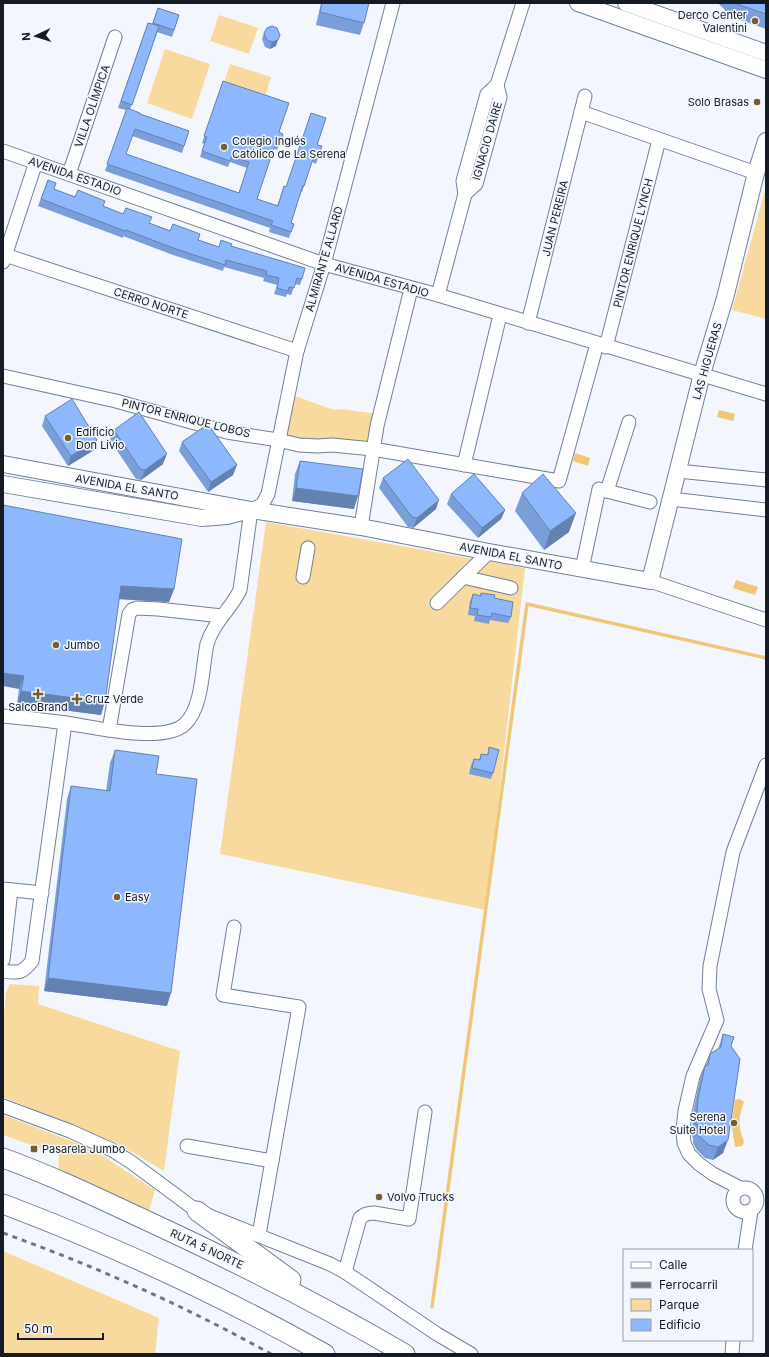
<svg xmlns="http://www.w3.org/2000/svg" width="769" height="1357" font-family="Inter,sans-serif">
  <rect width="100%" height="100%" fill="#f3f7fd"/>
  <!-- green -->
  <g fill="#f9da9e">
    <path d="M219 15 258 28 249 54 210 41Z"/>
    <path d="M165 49 210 64 192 119 147 103Z"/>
    <path d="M230 64 271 77 264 100 223 86Z"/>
    <path d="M766 187V319L732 310Z"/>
    <path d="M292 395 334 410 342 409 377 414 373 443 324 442 287 436Z"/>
    <path d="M266 522 525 568 486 910 220 854Z"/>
    <path d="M10 984 39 986 38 1004 180 1051 164 1171 118 1144 3 1097V1025L6 992Z"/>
    <path d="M3 1115 92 1149 155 1190 148 1214 58 1173 59 1155 3 1135Z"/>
    <path d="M3 1251 159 1318 155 1354H3Z"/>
  </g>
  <!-- water -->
  <g fill="#efc776">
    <path d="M719 410 735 414 733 421 717 417Z"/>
    <path d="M575 453 590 458 588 466 573 461Z"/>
    <path d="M736 580 758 587 755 595 733 588Z"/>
    <path d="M740 1099 744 1102C738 1118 738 1126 744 1142L742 1146 735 1147 732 1128 730 1124 732 1119 735 1100Z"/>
  </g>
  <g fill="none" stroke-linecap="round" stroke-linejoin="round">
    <!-- stream -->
    <path stroke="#efc776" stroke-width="3.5" d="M432 1307 527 604 766 658"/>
    <!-- minor casing -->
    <g stroke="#708099" stroke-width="15">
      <g id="minor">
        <path d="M585 96 581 112 756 173"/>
        <path d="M3 151 324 264 438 295 766 394"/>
        <path d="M69 174 115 37"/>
        <path d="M465 194 463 181 487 94 497 85"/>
        <path d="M5 255 297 351"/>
        <path d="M3 262 36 162"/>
        <path d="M438 295 465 194 476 184 500 97 497 85 523 3"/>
        <path d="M528 323 581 112"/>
        <path d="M606 347 659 140"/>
        <path d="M3 376 116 401 227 432 278 440 299 445 318 446 332 445 373 449 559 481 597 344"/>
        <path d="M464 465 500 315"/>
        <path d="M678 471 766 480"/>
        <path d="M607 491 629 422"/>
        <path d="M671 499 766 510"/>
        <path d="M361 527 377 426 411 289"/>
        <path d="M582 569 599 489 650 502"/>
        <path d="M303 577 308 548"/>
        <path d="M463 577 511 588"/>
        <path d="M650 581 766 620"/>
        <path d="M437 603 489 552"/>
        <path d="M3 716C24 718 45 720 66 723 93 727 164 744 185 724 203 707 202 667 207 644 213 623 231 609 240 590L251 510 262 505 268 494 297 351 324 264 393 3"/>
        <path d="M109 730 129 614 132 610 137 608 158 609 222 616"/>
        <path d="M3 889 42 893"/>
        <path d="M234 927 223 995 299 1007 259 1235"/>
        <path d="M3 960 11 890"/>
        <path d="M3 971C18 973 22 974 32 961L65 723"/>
        <path d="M3 1106 70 1131 112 1150 131 1162 197 1211 330 1264 345 1272 437 1334 471 1354"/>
        <path d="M187 1146 272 1161"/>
        <circle cx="745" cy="1200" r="12"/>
        <path d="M740 1188 713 1174 699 1164 689 1154 684 1143 683 1130 685 1111 693 1076 717 1020 709 989 710 966 733 852 766 765"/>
        <path d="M745 1250 751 1211"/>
        <path d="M345 1272 360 1218C364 1214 368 1213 374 1213L409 1219 425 1112"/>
        <path d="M732 1354 733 1340"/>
      </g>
    </g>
    <!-- major casing -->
    <g stroke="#708099" stroke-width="18">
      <g id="major">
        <path d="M578 3 766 70"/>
        <path d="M626 3 766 53"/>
        <path d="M3 464 251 510 361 527 489 552 650 581 702 374 725 298 756 173 766 141"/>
        <path d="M3 484 202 518 227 516 246 511"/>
      </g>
    </g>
    <!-- highway casing -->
    <g stroke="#708099" stroke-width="21">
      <g id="highway">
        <path d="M3 1158C50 1175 94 1196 139 1217 230 1259 318 1303 405 1354"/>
        <path d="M3 1204C114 1246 222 1296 325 1354"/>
        <path d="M197 1211 291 1280"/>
      </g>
    </g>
    <!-- minor -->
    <use href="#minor" stroke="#fff" stroke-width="13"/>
    <!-- major -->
    <use href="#major" stroke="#fff" stroke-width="16"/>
    <!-- highway -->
    <use href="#highway" stroke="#fff" stroke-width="19"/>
    <!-- rail -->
    <path stroke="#71767e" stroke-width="3" stroke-dasharray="5 5" stroke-linecap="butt" d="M3 1233C95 1266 185 1306 271 1354"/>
  </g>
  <!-- wall -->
  <g fill="#7a9eda">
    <path d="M321 3H369L364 23 360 35 316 25Z"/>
    <path d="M718 3H766V29L723 14 725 10Z"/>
    <path d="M158 8 179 15 172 37 157 32 130 109 140 114 189 131 182 153 132 136 126 154 239 193 247 168 230 162 228 167 200 157 204 144 202 143 223 81 279 132 283 134 277 150 273 148 257 199 277 206 284 186 286 187 317 145 322 146 316 164 312 162 302 192H301L291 223 294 224 289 238 269 232 270 228 105 171 126 110 118 108 148 23 152 24Z"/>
    <path d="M264 33 276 46 270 49 265 47 262 39Z"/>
    <path d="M48 180 54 189 123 214 219 247 231 246 302 279 300 285 295 284 291 295 287 294 286 297 274 294 277 285 263 281 264 278 224 267 223 271 173 255 123 236V238L38 206Z"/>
    <path d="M45 416 97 440 94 450 68 466 42 426Z"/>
    <path d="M114 430 163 464 141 480 136 479 110 440Z"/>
    <path d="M182 442 233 475 208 492 179 451Z"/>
    <path d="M300 461 354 509 292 501 295 474Z"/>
    <path d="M383 478 436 509 413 528 408 527 379 488Z"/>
    <path d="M522 493 569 532 544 550 515 511Z"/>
    <path d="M451 494 505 510 501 519 478 538 447 504Z"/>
    <path d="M3 505 174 589 169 602 119 599 101 715 17 704 19 689Z"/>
    <path d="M481 593 494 598 511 617 508 623 490 620 489 624 474 621 475 616 468 615 470 601 473 594 480 596Z"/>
    <path d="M489 747 493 773 491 779 469 774 471 765 474 759 479 760 481 754 487 755Z"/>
    <path d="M115 750 156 774 167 1006 44 991 67 799 71 786 106 791 110 763Z"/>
    <path d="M723 1034 731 1046 723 1153 713 1160 705 1158 696 1149 693 1143V1138L692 1136 693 1112 700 1079 705 1066H706L710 1054 718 1049Z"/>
  </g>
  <!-- shaded-wall -->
  <g fill="#6381b1">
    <path d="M278 40 276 46 270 49 272 42Z"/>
    <path d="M97 440 94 450 68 466 71 456Z"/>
    <path d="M167 454 163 464 141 480 145 470Z"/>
    <path d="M237 465 233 475 208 492 211 482Z"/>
    <path d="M296 488 358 496 354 509 292 501Z"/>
    <path d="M439 500 436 509 413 528 417 518Z"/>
    <path d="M505 510 501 519 478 538 482 528Z"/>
    <path d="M576 513 569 532 544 550 550 531Z"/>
    <path d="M121 586 174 589 169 602 116 599Z"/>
    <path d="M3 673 24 676 19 689 3 686Z"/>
    <path d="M21 691 105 702 101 715 17 704Z"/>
    <path d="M48 978 171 993 167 1006 44 991Z"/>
    <path d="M728 1140 723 1153 713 1160 718 1147Z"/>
  </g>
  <!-- building -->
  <g fill="#8eb8fd" stroke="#6381b1">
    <path d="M322 3H369L364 23 320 12Z"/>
    <path d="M734 3H766V14Z"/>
    <path d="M158 8 179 15 174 30 153 23Z"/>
    <path d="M148 23 159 26 132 105 121 101Z"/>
    <path d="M272 26 277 28 280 35 278 40 272 42 267 40 264 33 267 28Z"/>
    <path d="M223 81 289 103 279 132 283 134 280 143 276 142 257 199 278 206 284 186 286 187 311 113 326 118 317 145 322 146 318 157 314 156 304 186 303 185 291 223 294 224 291 232 271 225 273 221 107 164 127 108 140 113V114L189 131 184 146 135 129 126 154 239 193 249 162 232 156 230 161 202 151 207 137 204 136Z"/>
    <path d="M48 180 56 183 54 189 75 197 78 190 105 201 103 206 123 214 126 208 152 217 149 223 170 231 173 224 200 234 198 240 219 247 221 240 232 244 231 246 305 268 302 279 297 278 294 288 289 287 288 291 277 288 279 278 266 275 267 271 226 260 225 265 176 249 126 230 125 231 41 199Z"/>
    <path d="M72 399 97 440 71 456 45 416Z"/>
    <path d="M139 412 167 454 145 470 140 469 114 430Z"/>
    <path d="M208 424 237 465 211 482 182 442Z"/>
    <path d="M408 459 439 500 417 518 412 517 383 478Z"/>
    <path d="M300 461 363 469 358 496 296 488Z"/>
    <path d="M474 474 505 510 482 528 451 494Z"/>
    <path d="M543 474 576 513 550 531 522 493Z"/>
    <path d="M3 505 182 539 174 589 121 586 105 702 21 691 24 676 3 673Z"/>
    <path d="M481 593 495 595 494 598 513 602 511 617 492 613 491 617 477 615 478 609 470 608 473 594 481 596Z"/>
    <path d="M489 747 499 750 493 773 472 768 474 759 480 760 481 754 488 755Z"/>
    <path d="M115 750 159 756 156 774 197 779 171 993 48 978 71 786 110 791Z"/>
    <path d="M723 1034 734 1037 731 1046 740 1059 728 1140 718 1147 709 1145 700 1137 698 1130V1125L696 1124 698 1099 705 1066 708 1065 710 1054 721 1047Z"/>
  </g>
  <!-- markers -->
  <g fill="#755d2e" stroke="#f3f7fd" stroke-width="1.5">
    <circle cx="755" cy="21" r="4"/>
    <circle cx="757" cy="102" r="4"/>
    <circle cx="224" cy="147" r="4"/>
    <circle cx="68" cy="438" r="4"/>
    <circle cx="56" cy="645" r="4"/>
    <path d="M36 688h4v4h4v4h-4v4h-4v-4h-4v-4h4z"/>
    <path d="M75 693h4v4h4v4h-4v4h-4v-4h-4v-4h4z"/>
    <circle cx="117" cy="897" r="4"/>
    <circle cx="734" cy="1123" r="4"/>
    <rect x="30" y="1145" width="8" height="8" rx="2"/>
    <circle cx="379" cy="1197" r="4"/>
  </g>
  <g text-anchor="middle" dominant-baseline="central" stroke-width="3" stroke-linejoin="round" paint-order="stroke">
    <!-- poi labels -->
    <g font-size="11" fill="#151b25" stroke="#f3f7fd" text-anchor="start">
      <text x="747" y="15" text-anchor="end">Derco Center<tspan x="747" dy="13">Valentini</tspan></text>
      <text x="749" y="102" text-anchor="end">Solo Brasas</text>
      <text x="232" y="141">Colegio Inglés<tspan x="232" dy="13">Católico de La Serena</tspan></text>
      <text x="76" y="432">Edificio<tspan x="76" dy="13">Don Livio</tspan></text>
      <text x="64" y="645">Jumbo</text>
      <text x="85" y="699">Cruz Verde</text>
      <text x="38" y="707" text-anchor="middle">SalcoBrand</text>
      <text x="125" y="897">Easy</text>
      <text x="726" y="1117" text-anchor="end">Serena<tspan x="726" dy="13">Suite Hotel</tspan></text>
      <text x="42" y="1149">Pasarela Jumbo</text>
      <text x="387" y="1197">Volvo Trucks</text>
    </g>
    <!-- street labels -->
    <g font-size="11" fill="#151b25" stroke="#f3f7fd">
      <text transform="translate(92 106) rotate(-71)">VILLA OLÍMPICA</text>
      <text transform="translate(487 141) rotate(-74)">IGNACIO DAIRE</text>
      <text transform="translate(75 176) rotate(19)">AVENIDA ESTADIO</text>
      <text transform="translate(555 218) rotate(-76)">JUAN PEREIRA</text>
      <text transform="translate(633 243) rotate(-76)">PINTOR ENRIQUE LYNCH</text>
      <text transform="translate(324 259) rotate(-74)">ALMIRANTE ALLARD</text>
      <text transform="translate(382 280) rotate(16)">AVENIDA ESTADIO</text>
      <text transform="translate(151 303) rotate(18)">CERRO NORTE</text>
      <text transform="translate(707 361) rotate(-74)">LAS HIGUERAS</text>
      <text transform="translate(186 418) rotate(14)">PINTOR ENRIQUE LOBOS</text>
      <text transform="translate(127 487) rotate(10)">AVENIDA EL SANTO</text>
      <text transform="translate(511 556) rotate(11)">AVENIDA EL SANTO</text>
      <text transform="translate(207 1249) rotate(25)">RUTA 5 NORTE</text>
    </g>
  </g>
  <!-- border -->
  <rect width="769" height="1357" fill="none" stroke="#151b25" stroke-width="8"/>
  <!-- legend -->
  <rect x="623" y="1249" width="130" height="92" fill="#f3f7fd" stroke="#9a9fa7"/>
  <rect x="631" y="1262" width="20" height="6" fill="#ffffff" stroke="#9a9fa7"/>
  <text x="659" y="1269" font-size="12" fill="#151b25">Calle</text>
  <rect x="631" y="1282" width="20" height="6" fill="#71767e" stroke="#9a9fa7"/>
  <text x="659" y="1289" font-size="12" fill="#151b25">Ferrocarril</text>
  <rect x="631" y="1299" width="20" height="12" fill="#f9da9e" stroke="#9a9fa7"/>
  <text x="659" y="1309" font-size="12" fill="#151b25">Parque</text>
  <rect x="631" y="1319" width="20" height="12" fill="#8eb8fd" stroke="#9a9fa7"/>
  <text x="659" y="1329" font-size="12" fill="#151b25">Edificio</text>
  <!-- north arrow -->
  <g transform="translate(36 36) rotate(266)" stroke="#f3f7fd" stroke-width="3" paint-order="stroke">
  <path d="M0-3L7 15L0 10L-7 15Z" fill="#151b25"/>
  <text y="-6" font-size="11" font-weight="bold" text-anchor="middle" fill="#151b25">N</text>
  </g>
  <!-- scale -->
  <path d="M18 1333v6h85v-6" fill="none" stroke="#151b25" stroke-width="2"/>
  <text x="24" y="1333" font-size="12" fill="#151b25" stroke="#f3f7fd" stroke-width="3" paint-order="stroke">50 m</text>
</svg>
